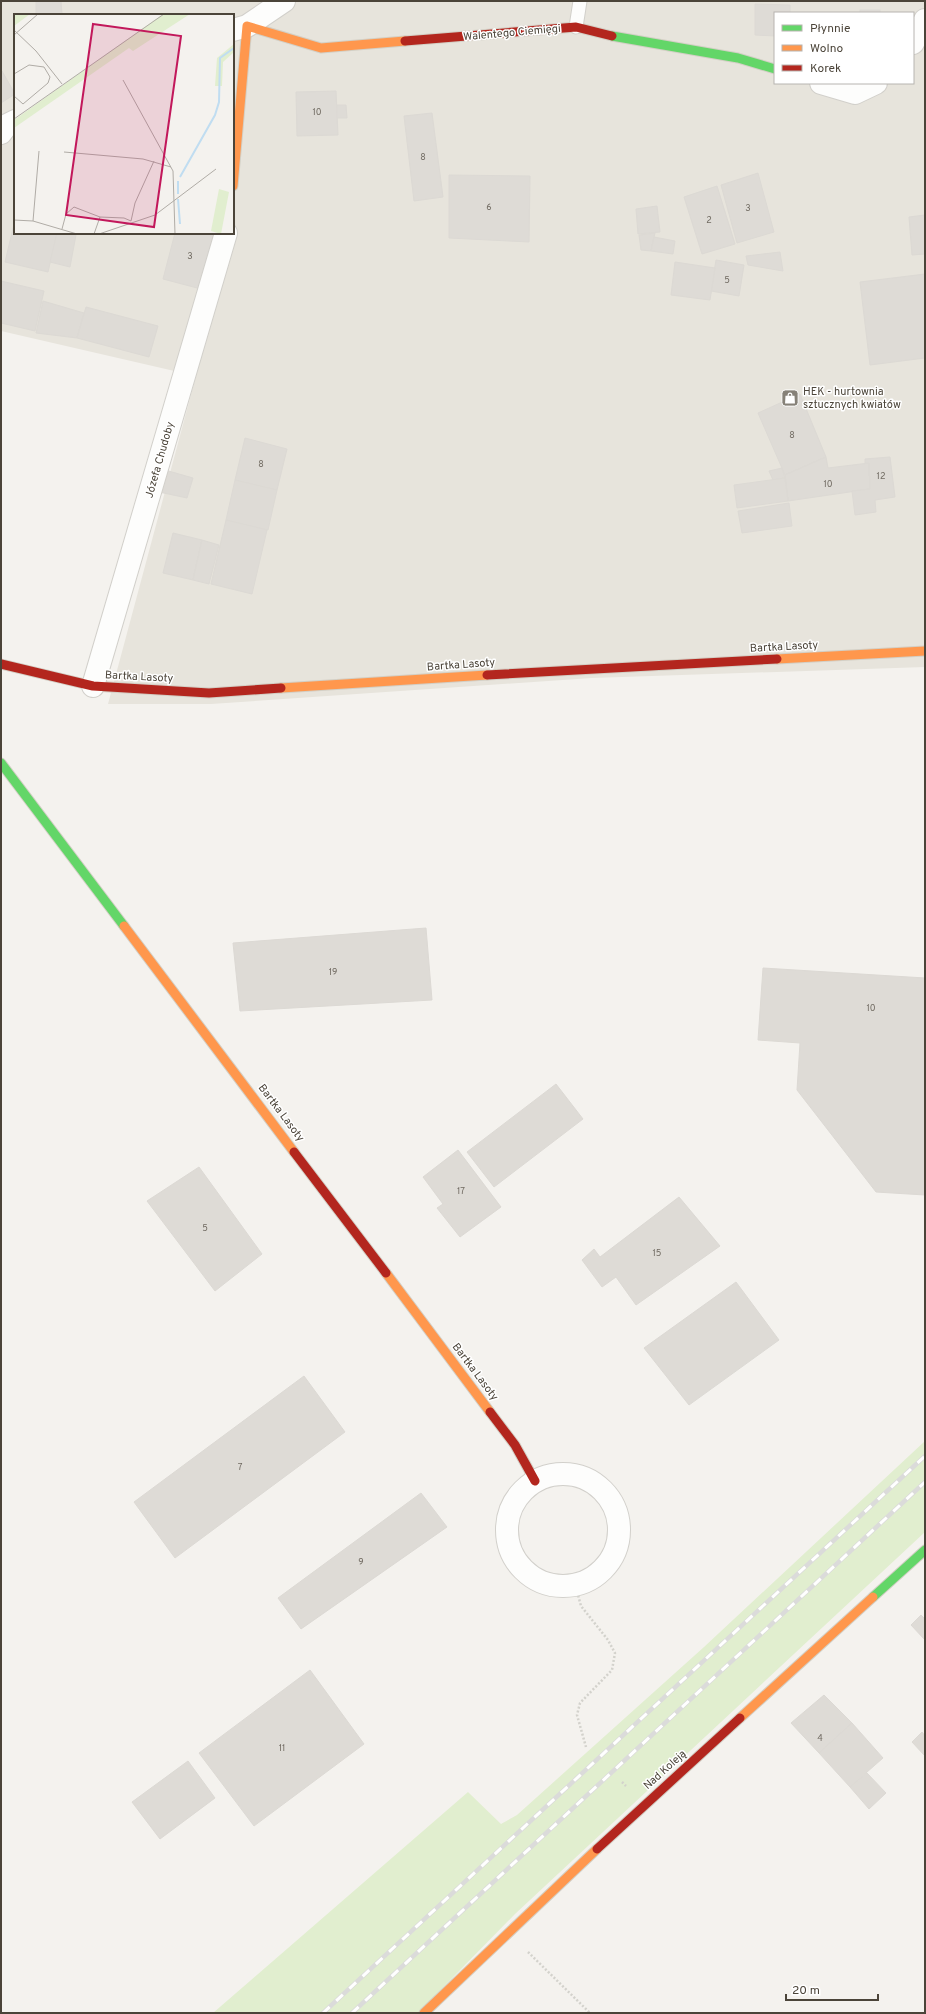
<svg xmlns="http://www.w3.org/2000/svg" width="926" height="2014" font-family="Overpass,sans-serif">
  <rect width="100%" height="100%" fill="#f4f2ee"/>
  <!-- residential -->
  <path fill="#e7e4dc" fill-rule="evenodd" d="M1 1H925V667L592 678 211 704H108L196 376 1 331ZM775 13H913V83H775ZM15 15H233V233H15Z"/>
  <!-- green -->
  <path fill="#e1eecf" d="M925 1441V1532L515 1914 418 2013H213L468 1792 501 1824 517 1815 704 1647Z"/>
  <!-- building -->
  <g fill="#dedbd6" stroke="#dcd9d4">
    <path d="M36 1H61L62 14H36Z"/>
    <path d="M755 4 790 5V13H775V36L755 35Z"/>
    <rect x="860" y="10" width="20" height="3"/>
    <path d="M2 71 15 94 1 103V72Z"/>
    <path d="M336 91 338 135 297 136 296 92Z"/>
    <path d="M337 105H346L347 118H337Z"/>
    <path d="M432 113 443 197 414 201 404 116Z"/>
    <path d="M758 173 774 232 737 243 721 185Z"/>
    <path d="M449 175 530 176 529 242 449 238Z"/>
    <path d="M717 186 735 244 702 254 684 197Z"/>
    <path d="M657 206 660 232 638 234 636 209Z"/>
    <path d="M925 215V254L912 255 909 217Z"/>
    <path d="M14 224 15 233H57L48 272 5 262Z"/>
    <path d="M57 233 76 235 70 267 50 262Z"/>
    <path d="M175 233H217L201 289 163 279Z"/>
    <path d="M655 233 651 251 641 250 639 235Z"/>
    <path d="M654 237 675 241 673 254 651 251Z"/>
    <path d="M780 252 783 271 748 265 746 256Z"/>
    <path d="M716 260 744 265 739 296 711 291Z"/>
    <path d="M675 262 715 268 710 300 671 295Z"/>
    <path d="M925 274V358L870 365 860 282Z"/>
    <path d="M1 281 44 291 35 331 1 323Z"/>
    <path d="M43 301 84 313 77 338 36 333Z"/>
    <path d="M86 307 158 326 149 357 77 338Z"/>
    <path d="M800 394 826 457 785 475 758 413Z"/>
    <path d="M245 438 287 449 277 490 235 480Z"/>
    <path d="M826 457 828 468 869 463 870 489 788 501 785 475Z"/>
    <path d="M890 457 895 497 875 500 876 512 855 515 852 491 870 489 869 463H865V459Z"/>
    <path d="M782 468 785 478 773 480 769 471Z"/>
    <path d="M165 470 193 478 187 498 159 492Z"/>
    <path d="M785 478 788 501 737 508 734 485Z"/>
    <path d="M235 480 277 490 268 530 226 520Z"/>
    <path d="M789 503 792 526 742 533 738 511Z"/>
    <path d="M226 520 267 530 252 594 211 584Z"/>
    <path d="M173 533 202 540 193 580 163 573Z"/>
    <path d="M202 540 219 545 209 584 193 580Z"/>
    <path d="M426 928 432 1000 240 1011 233 943Z"/>
    <path d="M763 968 925 978V1195L876 1192 797 1090 800 1043 758 1040Z"/>
    <path d="M556 1084 583 1119 494 1187 467 1152Z"/>
    <path d="M458 1150 501 1207 460 1237 437 1208 443 1204 423 1177Z"/>
    <path d="M199 1167 262 1254 215 1291 147 1201Z"/>
    <path d="M679 1197 720 1246 636 1305 616 1277 602 1287 582 1260 594 1249 600 1257Z"/>
    <path d="M736 1282 779 1340 689 1405 644 1348Z"/>
    <path d="M304 1376 345 1432 175 1558 134 1502Z"/>
    <path d="M421 1493 447 1527 301 1629 278 1598Z"/>
    <path d="M921 1615 925 1619V1640L911 1625Z"/>
    <path d="M310 1670 364 1744 254 1826 199 1753Z"/>
    <path d="M824 1695 852 1723 819 1753 791 1723Z"/>
    <path d="M852 1723 883 1758 850 1787 819 1753Z"/>
    <path d="M922 1732 925 1736V1756L912 1742Z"/>
    <path d="M188 1761 215 1798 160 1839 132 1802Z"/>
    <path d="M867 1773 886 1793 869 1809 850 1787Z"/>
  </g>
  <g fill="none" stroke-linecap="round" stroke-linejoin="round">
    <!-- lane casing -->
    <g stroke="#d2d0cb" stroke-width="15">
      <path id="lane" d="M576 27 580 1"/>
    </g>
    <!-- street casing -->
    <g stroke="#d2d0cb" stroke-width="24">
      <g id="street">
        <path d="M233 30 247 26 284 1"/>
        <path d="M913 43 925 20"/>
        <path d="M821 83 855 93 876 83"/>
        <path d="M1 133 7 125 15 121"/>
        <path d="M93 686 226 233"/>
        <circle cx="563" cy="1530" r="56"/>
      </g>
    </g>
    <!-- fast casing -->
    <g stroke="#d3cfc5" stroke-width="11">
      <g id="fast">
        <path d="M612 36 738 58 775 69"/>
        <path d="M1 763 124 926"/>
        <path d="M873 1597 925 1550"/>
      </g>
    </g>
    <!-- slow casing -->
    <g stroke="#d3cfc5" stroke-width="11">
      <g id="slow">
        <path d="M233 186 247 26 321 48 405 41"/>
        <path d="M777 659 925 651"/>
        <path d="M281 688 487 675"/>
        <path d="M124 926 294 1152"/>
        <path d="M386 1273 490 1412"/>
        <path d="M740 1718 873 1597"/>
        <path d="M424 2013 597 1849"/>
      </g>
    </g>
    <!-- jam casing -->
    <g stroke="#d3cfc5" stroke-width="11">
      <g id="jam">
        <path d="M405 41 576 27 612 36"/>
        <path d="M1 664 93 686 209 693 281 688"/>
        <path d="M487 675 777 659"/>
        <path d="M294 1152 386 1273"/>
        <path d="M490 1412 515 1445 535 1481"/>
        <path d="M597 1849 740 1718"/>
      </g>
    </g>
    <!-- path -->
    <g stroke="#d3d2cc" stroke-width="2.5" stroke-dasharray="2 2" stroke-linecap="butt">
      <path d="M575 1584 581 1606 608 1640 615 1653 612 1670 580 1703 577 1715 586 1747"/>
      <path d="M622 1782 626 1786"/>
      <path d="M528 1952 590 2013"/>
    </g>
    <!-- lane -->
    <use href="#lane" stroke="#fdfdfc" stroke-width="13"/>
    <!-- street -->
    <use href="#street" stroke="#fdfdfc" stroke-width="22"/>
    <!-- fast -->
    <use href="#fast" stroke="#63d668" stroke-width="9"/>
    <!-- slow -->
    <use href="#slow" stroke="#ff974d" stroke-width="9"/>
    <!-- jam -->
    <use href="#jam" stroke="#b3261e" stroke-width="9"/>
    <!-- rail casing -->
    <g stroke="#dbdbda" stroke-width="4.5">
      <g id="rail">
        <path d="M323 2013 925 1456"/>
        <path d="M352 2013 925 1482"/>
      </g>
    </g>
    <!-- rail -->
    <use href="#rail" stroke="#fff" stroke-width="3" stroke-dasharray="9" stroke-linecap="butt"/>
  </g>
  <!-- icons -->
  <defs>
    <g id="shop-square" transform="scale(0.9)"><rect x="-9" y="-9" width="18" height="18" rx="4" fill="#868178" stroke="#fff"/><path d="M-5-2.5h2.3a2.7 3.5 0 0 1 5.4 0H5L5.5 6h-11ZM-1.5-2.5h3a1.5 2.3 0 0 0-3 0Z" fill="#fff"/></g>
  </defs>
  <g fill-rule="evenodd">
    <use href="#shop-square" x="790" y="398"/>
  </g>
  <g text-anchor="middle" dominant-baseline="central" stroke-width="3" stroke-linejoin="round" paint-order="stroke">
    <!-- number labels -->
    <g font-size="9" fill="#706a61">
      <text x="317" y="112">10</text>
      <text x="423" y="157">8</text>
      <text x="489" y="207">6</text>
      <text x="748" y="208">3</text>
      <text x="709" y="220">2</text>
      <text x="190" y="256">3</text>
      <text x="727" y="280">5</text>
      <text x="792" y="435">8</text>
      <text x="261" y="464">8</text>
      <text x="881" y="476">12</text>
      <text x="828" y="484">10</text>
      <text x="333" y="972">19</text>
      <text x="871" y="1008">10</text>
      <text x="461" y="1191">17</text>
      <text x="205" y="1228">5</text>
      <text x="657" y="1253">15</text>
      <text x="240" y="1467">7</text>
      <text x="361" y="1562">9</text>
      <text x="820" y="1738">4</text>
      <text x="282" y="1748">11</text>
    </g>
    <!-- street labels -->
    <g font-size="11" fill="#4b4439" stroke="#fff">
      <text transform="translate(512 33) rotate(-5)">Walentego Ciemięgi</text>
      <text transform="translate(160 460) rotate(-74)">Józefa Chudoby</text>
      <text transform="translate(784 647) rotate(-3)">Bartka Lasoty</text>
      <text transform="translate(461 665) rotate(-4)">Bartka Lasoty</text>
      <text transform="translate(139 677) rotate(3)">Bartka Lasoty</text>
      <text transform="translate(281 1113) rotate(53)">Bartka Lasoty</text>
      <text transform="translate(475 1372) rotate(53)">Bartka Lasoty</text>
      <text transform="translate(665 1770) rotate(-42)">Nad Koleją</text>
    </g>
    <!-- poi labels -->
    <g font-size="11" fill="#4b4439" stroke="#fff" text-anchor="start">
      <text x="803" y="392">HEK - hurtownia<tspan x="803" dy="13">sztucznych kwiatów</tspan></text>
    </g>
  </g>
  <!-- overview -->
  <g transform="translate(14 14)">
    <rect width="220" height="220" fill="#f4f2ee"/>
    <path d="M0 0H16L0 12ZM149 0H176L119 37 115 34 0 114V106ZM220 30V38L209 48 208 72H201L203 44ZM205 175 215 178 207 220 197 217Z" fill="#e1eecf"/>
    <path fill="none" stroke="#c0ddf1" stroke-width="2" d="M166 163 201 101 205 88 206 44 220 34M164 167V180M164 185 166 210"/>
    <path fill="none" stroke="#b0aca6" stroke-width="1" d="M0 16 22 37 48 70M0 21 24 0M0 60 15 51 30 53 36 63 34 69 9 90 0 82M109 66 159 157 161 220M0 105 150 0M50 138 129 145 157 153M0 206 19 207 63 220M19 207 25 137M48 215 52 200 60 193 86 203 110 204 117 207 121 189 140 147M80 220 86 203M85 220 141 201 202 155"/>
    <path fill="#c2185b" fill-opacity="0.15" stroke="#c2185b" stroke-width="2" d="M79 10 167 22 140 213 52 201Z"/>
    <rect width="220" height="220" fill="none" stroke="#4b4439" stroke-width="2"/>
  </g>
  <!-- border -->
  <rect width="926" height="2014" fill="none" stroke="#4b4439" stroke-width="4"/>
  <!-- legend -->
  <rect x="774" y="12" width="140" height="72" fill="#ffffff" stroke="#b7b4b0"/>
  <rect x="782" y="25" width="20" height="6" fill="#63d668" stroke="#b7b4b0"/>
  <text x="810" y="32" font-size="12" fill="#4b4439">Płynnie</text>
  <rect x="782" y="45" width="20" height="6" fill="#ff974d" stroke="#b7b4b0"/>
  <text x="810" y="52" font-size="12" fill="#4b4439">Wolno</text>
  <rect x="782" y="65" width="20" height="6" fill="#b3261e" stroke="#b7b4b0"/>
  <text x="810" y="72" font-size="12" fill="#4b4439">Korek</text>
  <!-- scale -->
  <path d="M786 1994v6h92v-6" fill="none" stroke="#4b4439" stroke-width="2"/>
  <text x="792" y="1994" font-size="12" fill="#4b4439" stroke="#ffffff" stroke-width="3" paint-order="stroke">20 m</text>
</svg>
